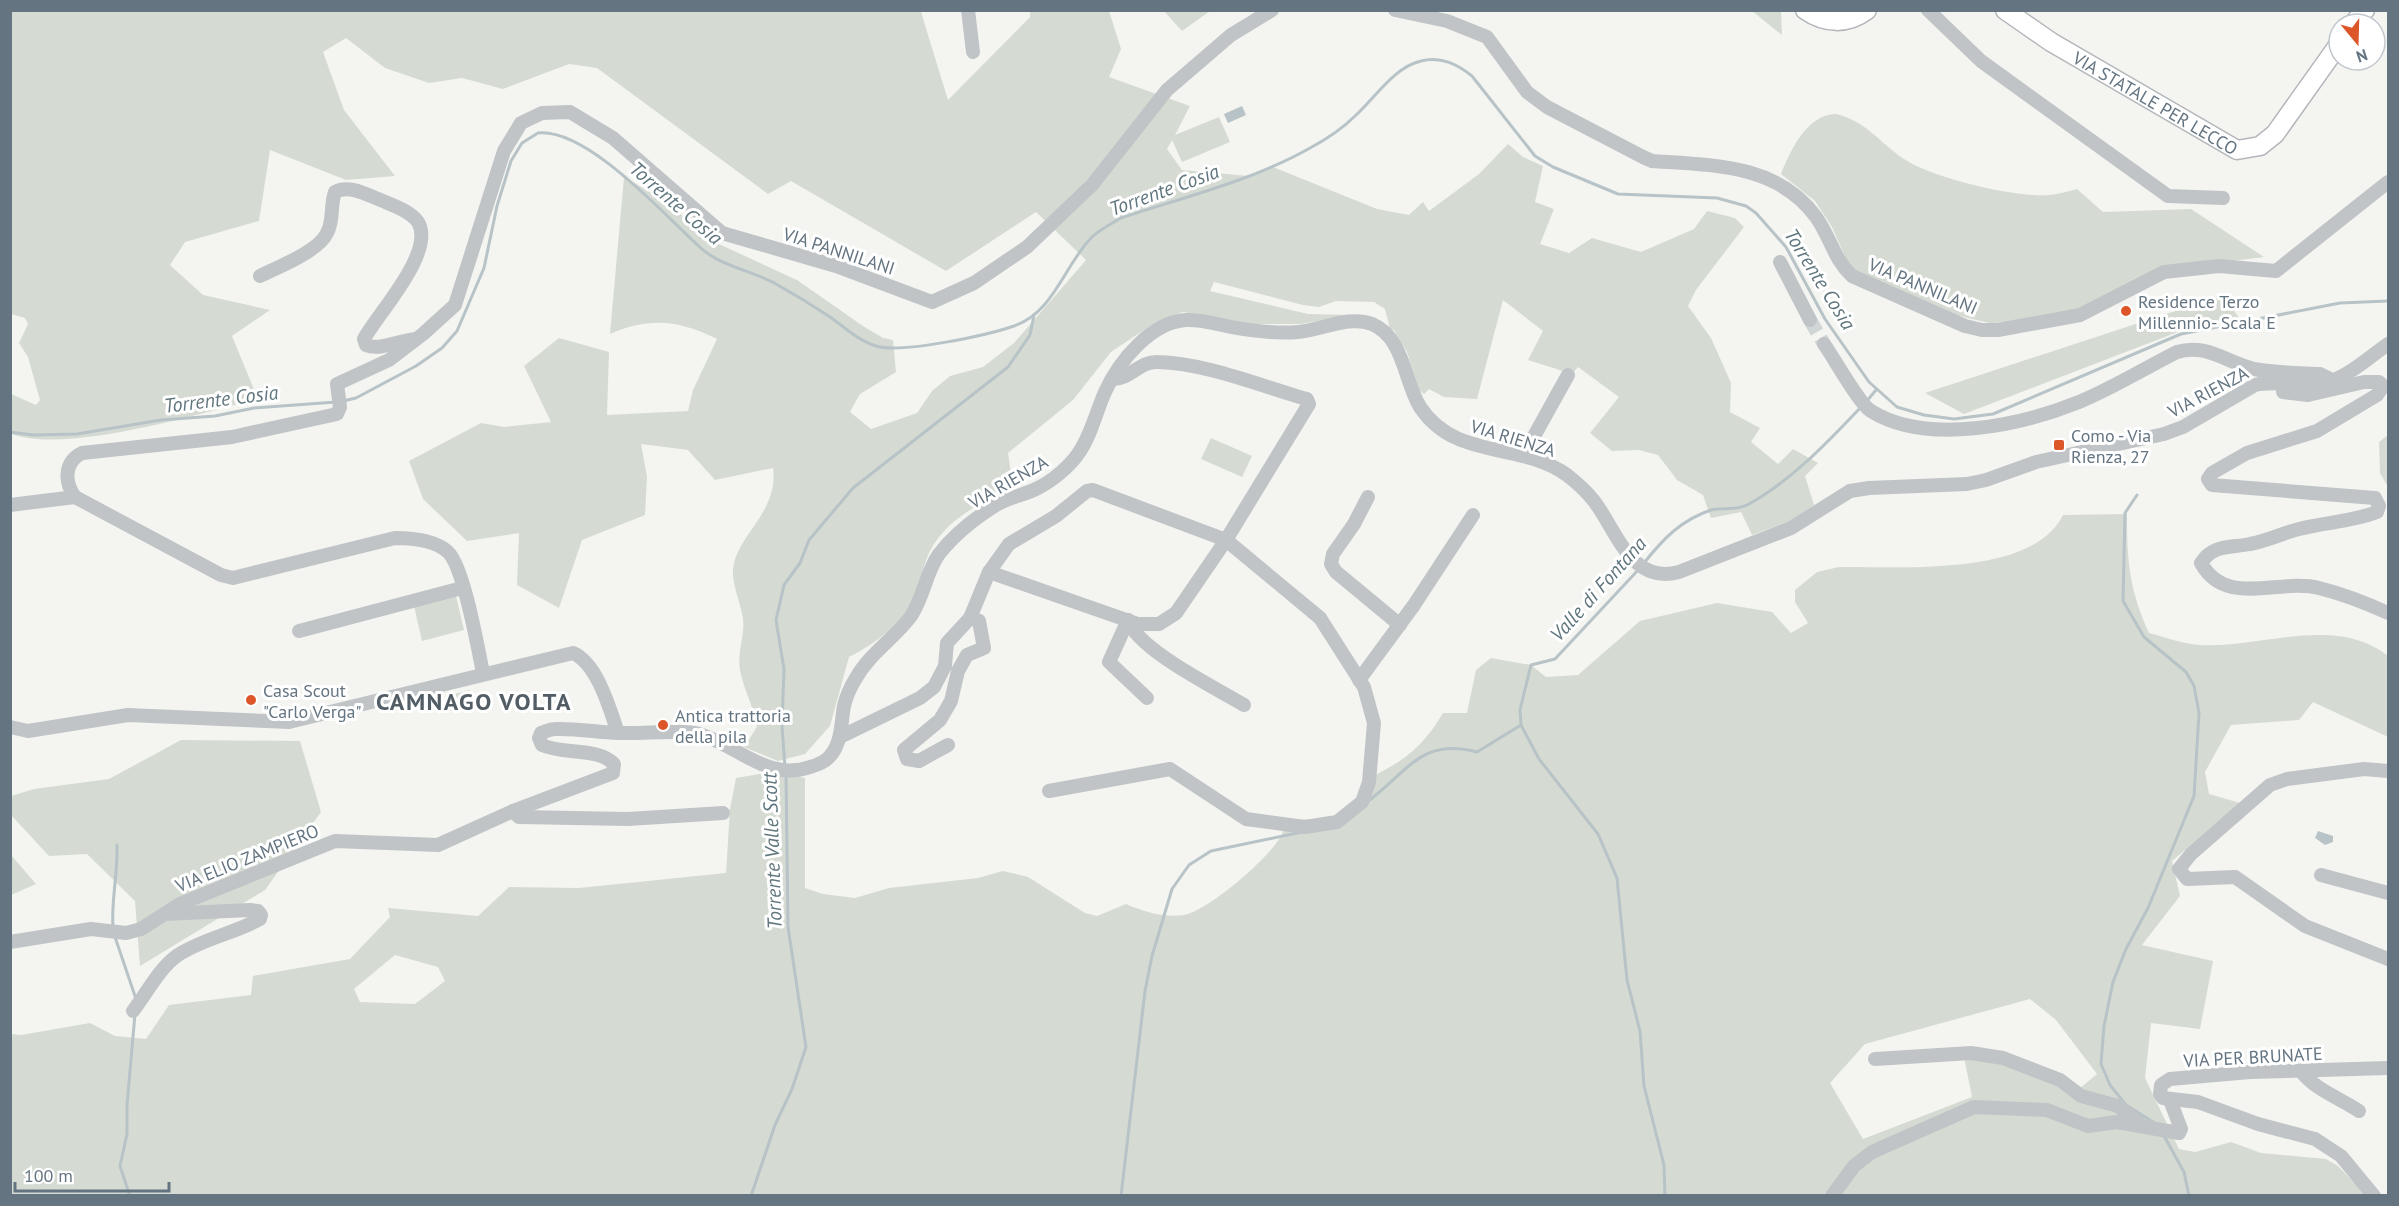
<svg xmlns="http://www.w3.org/2000/svg" width="2399" height="1206" font-family="'PT Sans',sans-serif">
  <rect width="100%" height="100%" fill="#f4f5f1"/>
  <!-- green -->
  <g fill="#d5dbd2" fill-rule="evenodd">
    <path d="M10 11H915L921 12 948 100 1030 17V11H1109L1121 49 1109 77 1190 106 1175 135 1219 117 1230 142 1182 162 1172 140 1167 149 1182 170 1249 176 1273 167 1377 209 1409 215 1423 202 1429 211 1479 174 1508 144 1523 157 1543 166 1535 202 1554 209 1540 244 1569 253 1592 238 1641 252 1694 229 1707 211 1735 218 1744 227 1696 290 1688 306 1711 338 1731 383 1730 412 1760 428 1751 442 1778 464 1793 449 1818 463 1805 476 1814 505 1790 521 1752 535 1741 512 1711 518 1703 495 1677 480 1658 455 1639 450 1612 451 1590 433 1619 397 1578 367 1572 374 1528 360 1543 331 1503 300 1477 399 1444 397 1429 389 1424 394 1419 390 1407 352 1394 330 1390 329 1385 309 1374 302 1336 301 1319 307 1303 305 1214 282 1210 291 1308 314 1351 315 1301 324H1250L1183 312 1156 322 1111 352 1073 400 1008 453 1013 487C982 503 948 517 930 551 924 562 922 578 917 590 905 622 878 642 849 657L830 726 805 754 778 761 744 747 757 727C754 707 743 688 740 670 737 652 745 636 743 619 741 603 732 586 733 569 737 534 779 512 773 468L715 480 688 450 641 444 647 477 645 515 582 540 559 608 517 585 519 533 467 541 423 499 409 461 481 423 504 427 551 422 524 366 559 338 609 352 607 415 688 411 693 390 717 339C679 320 649 317 610 334L624 177 666 201 710 240 797 280 863 326 883 338 893 340 896 372 860 394 850 412 871 429 917 413 932 391 950 376 983 367 1014 343 1086 260 1036 212 946 271 791 181 768 194 597 68 569 64 503 89 462 78 429 83 385 68 346 38 323 52 344 110 395 176 346 180 270 150 259 221 185 242 170 265 203 295 270 310 232 336 258 399C196 414 69 454 11 434V394L36 405 40 400 28 357 19 343 28 324 25 318 11 314Z"/>
    <path d="M1164 11H1210L1182 31Z"/>
    <path d="M1752 11H1781L1782 35Z"/>
    <path d="M1836 114C1866 121 1880 143 1904 159 1932 178 2016 198 2050 195 2059 194 2068 191 2077 189L2103 212 2191 209 2264 257 2165 269 2134 279 2122 290 2081 312 2028 322 1989 323 1943 312 1869 279 1855 270 1847 261 1832 227 1815 201 1781 174C1790 151 1807 114 1836 114Z"/>
    <path d="M2224 295 2239 318 2196 325 1964 414 1925 393Z"/>
    <path d="M2388 435V487L2380 473 2379 442Z"/>
    <path d="M1211 438 1252 456 1242 477 1201 459Z"/>
    <path d="M2127 514C2127 561 2129 589 2149 633 2165 637 2183 644 2199 645 2259 649 2335 614 2388 656V737L2313 702 2299 720 2231 725 2205 772 2209 794 2240 803 2172 861 2180 896 2142 945 2213 961 2200 1029 2151 1023 2145 1078 2179 1149 2195 1152 2231 1142 2261 1153 2326 1159 2338 1166 2366 1195 11 1196V1034L21 1035 90 1023 115 1036 146 1039 169 1005 251 995 253 976 350 959 390 917 388 908 478 916 509 887 579 888 726 873 730 809 736 778 772 772 805 778V888L823 894 855 898 889 888 978 878 1003 871 1028 877 1085 913 1097 916 1126 904C1145 912 1163 918 1184 915 1208 911 1272 856 1282 834 1284 830 1283 824 1284 820L1337 819 1362 796 1367 779C1403 762 1422 748 1443 713H1467L1476 670 1491 658 1531 665 1546 677 1578 675 1640 621 1717 603 1772 612 1791 633 1808 623 1795 602V590L1817 572 1839 567C1899 566 2032 578 2063 515ZM395 955 438 967 445 981 415 1004 360 1002 354 989ZM2030 999 2056 1020 2097 1074 2079 1089 1963 1052 1972 1097 1863 1139 1830 1083 1865 1044Z"/>
    <path d="M456 596 464 630 422 641 414 606Z"/>
    <path d="M470 690 472 705 449 711 446 696Z"/>
    <path d="M181 740 300 741 321 812 265 890 140 966 135 901 87 854 49 856 11 815V796L34 789 109 779Z"/>
    <path d="M11 855 36 884 11 895 10 855Z"/>
  </g>
  <!-- water -->
  <g fill="#b7c3c7">
    <path d="M1242 106 1246 115 1228 123 1224 114Z"/>
    <path d="M2318 831 2333 836V842L2325 845 2315 838Z"/>
  </g>
  <g fill="none" stroke-linecap="round" stroke-linejoin="round">
    <!-- stream -->
    <g stroke="#b7c3c7" stroke-width="3">
      <path d="M343 401 356 398 416 366 442 348 457 331 484 268 497 206 511 161 522 143 538 133C588 128 666 217 702 249 721 266 753 271 776 284 794 294 812 305 830 317 844 327 859 341 876 346 901 354 988 335 1014 326 1054 312 1064 266 1091 238 1099 230 1111 224 1121 218 1184 197 1252 181 1310 148 1325 140 1343 128 1355 116 1375 98 1394 67 1421 61 1441 56 1457 64 1472 76L1535 156 1553 167 1618 194 1717 198 1746 206 1756 213 1786 247 1825 319 1869 382 1897 407 1924 415 1954 419 1993 414 2181 334 2340 303 2388 301"/>
      <path d="M1866 402 1876 390"/>
      <path d="M10 432 33 435 77 434 161 420 215 416 254 408 336 402"/>
      <path d="M2137 495 2125 513 2123 601 2144 637 2186 672 2194 686 2199 713 2194 796 2148 908 2126 949 2113 982 2104 1026 2101 1064 2110 1085 2126 1105 2153 1122"/>
      <path d="M1644 563C1663 539 1681 520 1711 510 1722 507 1735 511 1747 505 1791 481 1827 443 1861 407"/>
      <path d="M1640 568 1555 659 1531 665 1520 710 1521 725 1539 759 1598 834 1617 878 1627 980 1640 1031 1644 1086 1664 1165 1665 1196"/>
      <path d="M785 767 782 726 784 669 776 620 784 585 800 563 809 540 853 488 1008 367 1030 335 1034 315"/>
      <path d="M1367 802C1408 772 1421 737 1477 752L1521 725"/>
      <path d="M113 928C111 900 118 874 117 845"/>
      <path d="M115 937 136 999"/>
      <path d="M2163 1134 2184 1172 2189 1196"/>
      <path d="M130 1196 120 1166 127 1134V1105L135 1014"/>
      <path d="M751 1196 775 1125 792 1089 806 1047 788 927 786 774"/>
      <path d="M1121 1196 1145 991 1152 956 1172 889 1189 865 1211 851 1302 832"/>
    </g>
    <!-- minor-tunnel -->
    <path stroke="#d0d5d5" stroke-width="14" stroke-dasharray="14 7" stroke-linecap="butt" d="M1810 320 1824 344"/>
    <!-- major casing -->
    <g stroke="#b3b7bb" stroke-width="21">
      <g id="major">
        <path d="M1805 10C1825 24 1847 25 1867 10"/>
        <path id="s1" d="M2005 10 2051 42 2237 150 2260 146 2275 134 2339 44"/>
        <path d="M2353 24 2365 10"/>
      </g>
    </g>
    <!-- minor -->
    <g stroke="#c0c4c7" stroke-width="14">
      <path d="M968 10 973 52"/>
      <path d="M1395 10 1447 21 1487 37 1527 92 1547 107 1643 157 1652 161C1712 165 1778 164 1816 217 1831 238 1833 258 1852 276L1965 326 1982 330H1998L2080 315 2164 272 2219 266 2276 271 2388 182"/>
      <path d="M1928 10 1981 61 2168 196 2223 198"/>
      <path d="M1780 262 1810 320"/>
      <path d="M260 276C278 267 319 251 327 233 334 221 330 205 335 192 350 184 369 196 383 201 394 206 410 211 418 222 436 252 378 313 364 339L366 345C380 351 400 340 416 339"/>
      <path d="M1824 344C1834 358 1860 405 1871 411 1927 446 2022 425 2079 402 2113 388 2145 368 2177 352 2206 343 2226 362 2254 369 2275 373 2299 373 2320 374L2330 379"/>
      <path d="M2283 384V392L2308 395 2364 382H2379L2383 386 2377 395 2317 431 2247 453 2212 473 2208 479 2212 485 2375 498 2379 506 2377 512C2351 522 2326 522 2299 529 2283 533 2267 541 2250 544 2230 548 2213 544 2201 563 2226 608 2278 578 2319 588 2343 594 2366 603 2388 613"/>
      <path d="M1523 456 1568 375"/>
      <path d="M1368 497 1354 524 1333 554 1331 564 1336 572 1400 625"/>
      <path d="M10 505 75 497"/>
      <path d="M989 572 1009 544 1056 516 1087 491 1093 490 1226 540 1320 618 1364 687 1374 723 1369 782 1362 802 1337 822 1305 827 1246 819 1170 769 1049 791"/>
      <path d="M970 618 989 572 1138 624H1159L1176 613 1226 540 1309 404 1307 399C1261 386 1205 363 1158 362 1139 361 1130 380 1112 379"/>
      <path d="M1128 620C1138 650 1216 688 1244 705"/>
      <path d="M1128 620 1109 662 1147 698"/>
      <path d="M299 631 462 588"/>
      <path d="M483 673C478 649 464 567 448 552 435 540 411 538 395 538L233 578 221 575 75 497C64 482 64 462 82 453L232 437 337 414 340 407 337 384 389 360 423 334 455 305 504 151 521 123 542 113 570 112 613 138 722 233 836 266 932 302 974 283 1027 247 1092 185 1167 90 1231 35 1272 10"/>
      <path d="M1359 680 1414 605 1473 515"/>
      <path d="M10 727 28 731 128 715 289 722 573 653C598 664 610 710 618 733"/>
      <path d="M840 737 920 698 934 687 945 666 947 643 970 618 979 621 984 648 967 655 958 671 951 701 940 720 904 750 907 759 919 761 948 745"/>
      <path d="M2388 771 2364 769 2287 779 2270 785 2191 854 2179 869 2187 879 2235 877 2305 926 2388 959"/>
      <path d="M513 811 519 817 628 819 723 813"/>
      <path d="M2321 875 2388 893"/>
      <path d="M10 942 91 929 126 933 141 929 180 904 335 841 438 845 513 811 613 773 614 764C598 747 563 755 542 745L539 738 541 733C547 731 549 729 555 729 578 728 601 733 623 733 642 734 683 729 699 734 738 745 767 782 810 767 817 765 826 761 830 756 842 743 841 722 844 706 846 697 851 686 856 678 870 653 895 638 911 616 924 597 926 572 939 554 954 535 975 518 996 505 1009 497 1025 495 1038 488 1052 481 1069 467 1078 454 1091 436 1096 412 1105 392 1119 361 1151 322 1186 320 1201 319 1216 324 1231 327 1253 331 1276 334 1298 332 1322 330 1348 315 1372 324 1404 337 1404 381 1420 407 1456 461 1520 441 1567 475 1576 482 1587 492 1594 501 1617 531 1631 585 1679 572L1791 528 1850 491 1869 488 1967 484 1986 480 2036 462 2164 434 2183 427 2255 385C2276 380 2298 387 2320 384 2345 380 2368 358 2388 344"/>
      <path d="M133 1011C147 993 159 968 178 955 202 939 235 933 260 919L261 915 258 911 250 910 164 914"/>
      <path d="M1875 1059 1971 1053 2003 1058 2060 1080 2081 1096 2118 1106 2139 1123"/>
      <path d="M2301 1071C2315 1090 2340 1098 2359 1111"/>
      <path d="M1832 1196 1854 1166 1872 1152 1974 1107 2047 1110 2088 1126 2117 1122 2179 1133 2181 1129 2170 1100"/>
      <path d="M2374 1196 2341 1156 2315 1139 2258 1124 2198 1102 2163 1098 2160 1094 2161 1085 2170 1079 2250 1072 2388 1068"/>
    </g>
    <!-- major -->
    <use href="#major" stroke="#fff" stroke-width="18"/>
  </g>
  <!-- markers -->
  <g fill="#dc5629" stroke="#fff" stroke-width="2">
    <circle cx="2126" cy="311" r="6"/>
    <rect x="2053" y="439" width="12" height="12" rx="3"/>
    <circle cx="251" cy="700" r="6"/>
    <circle cx="663" cy="725" r="6"/>
  </g>
  <g text-anchor="middle" dominant-baseline="central" stroke-width="6" stroke-linejoin="round" paint-order="stroke">
    <!-- street labels -->
    <g font-size="18" fill="#647481" stroke="#fff">
      <text stroke="none"><textPath href="#s1" startOffset="177">VIA STATALE PER LECCO</textPath></text>
      <text transform="translate(839 251) rotate(18)">VIA PANNILANI</text>
      <text transform="translate(1923 286) rotate(23)">VIA PANNILANI</text>
      <text transform="translate(2208 392) rotate(-28)">VIA RIENZA</text>
      <text transform="translate(1513 438) rotate(17)">VIA RIENZA</text>
      <text transform="translate(1008 482) rotate(-30)">VIA RIENZA</text>
      <text transform="translate(247 858) rotate(-22)">VIA ELIO ZAMPIERO</text>
      <text transform="translate(2253 1057) rotate(-3)">VIA PER BRUNATE</text>
    </g>
    <!-- poi labels -->
    <g font-size="18" fill="#647481" stroke="#fff" text-anchor="start">
      <text x="2138" y="301">Residence Terzo<tspan x="2138" dy="21">Millennio- Scala E</tspan></text>
      <text x="2071" y="435">Como - Via<tspan x="2071" dy="21">Rienza, 27</tspan></text>
      <text x="263" y="690">Casa Scout<tspan x="263" dy="21">"Carlo Verga"</tspan></text>
      <text x="675" y="715">Antica trattoria<tspan x="675" dy="21">della pila</tspan></text>
    </g>
    <!-- water labels -->
    <g font-size="20" font-style="italic" fill="#60767e" stroke="#fff">
      <text transform="translate(1164 190) rotate(-20)">Torrente Cosia</text>
      <text transform="translate(676 203) rotate(41)">Torrente Cosia</text>
      <text transform="translate(1820 279) rotate(58)">Torrente Cosia</text>
      <text transform="translate(221 399) rotate(-7)">Torrente Cosia</text>
      <text transform="translate(1598 589) rotate(-48)">Valle di Fontana</text>
      <text transform="translate(772 851) rotate(-92)">Torrente Valle Scott</text>
    </g>
    <!-- district labels -->
    <g font-size="24" font-weight="bold" letter-spacing="1.5" fill="#525d66" stroke="#fff">
      <text x="474" y="701">CAMNAGO VOLTA</text>
    </g>
  </g>
  <!-- border -->
  <rect width="2399" height="1206" fill="none" stroke="#647481" stroke-width="24"/>
  <!-- north arrow -->
  <g transform="translate(2357 42) rotate(161)"><circle r="28" fill="#ffffff" stroke="#c1c7cd" stroke-width="1.5"/>
  <path d="M0-4.5L10 22L0 15L-10 22Z" fill="#dc5629"/>
  <text y="-9" font-size="16" font-weight="bold" text-anchor="middle" fill="#647481">N</text>
  </g>
  <!-- scale -->
  <path d="M15 1182v9h154v-9" fill="none" stroke="#647481" stroke-width="3"/>
  <text x="24" y="1182" font-size="18" fill="#647481" stroke="#ffffff" stroke-width="4.5" paint-order="stroke">100 m</text>
</svg>
